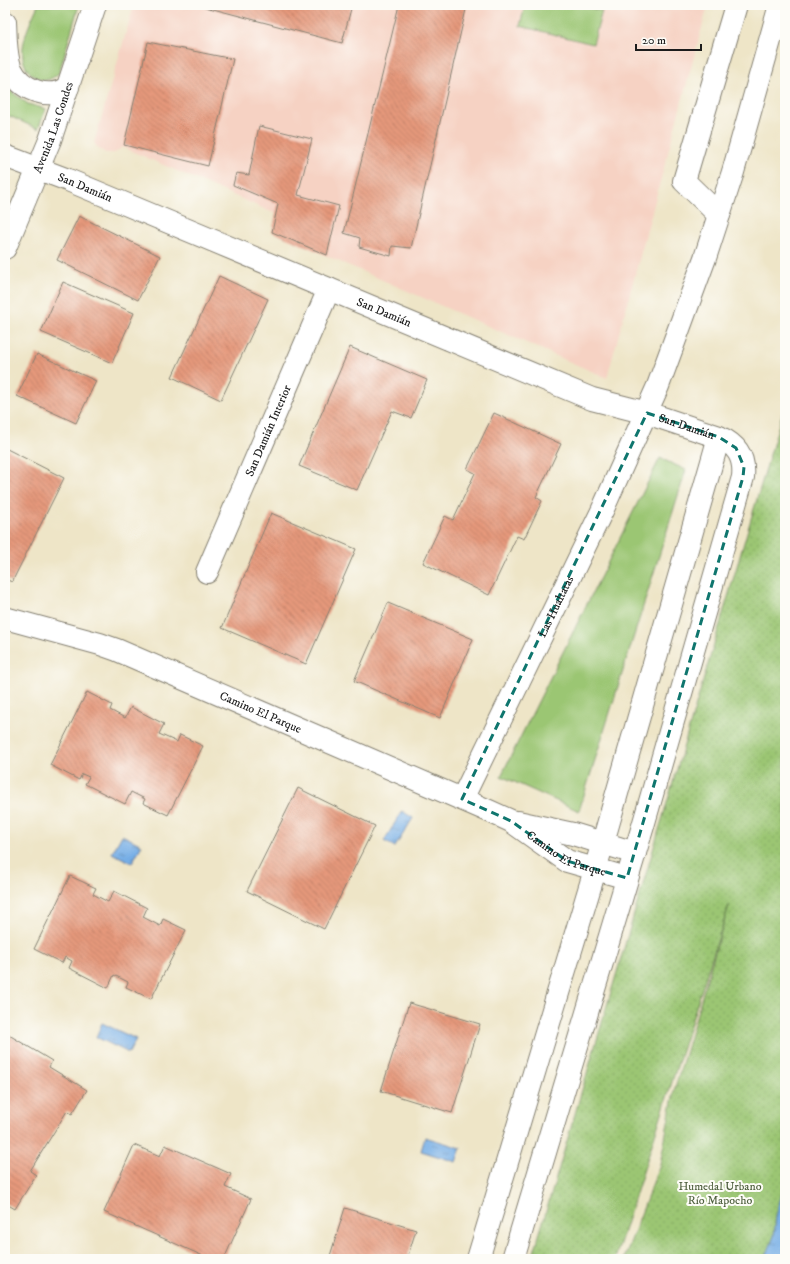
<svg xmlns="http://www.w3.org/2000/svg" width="790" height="1264" font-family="'IM FELL DW Pica',serif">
  <defs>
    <pattern id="park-dots" width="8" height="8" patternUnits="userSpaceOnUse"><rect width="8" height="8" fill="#9bc673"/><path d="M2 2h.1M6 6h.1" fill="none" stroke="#85aa63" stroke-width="1.8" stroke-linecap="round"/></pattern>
    <pattern id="water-ripples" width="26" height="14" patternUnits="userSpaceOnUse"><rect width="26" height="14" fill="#76aee6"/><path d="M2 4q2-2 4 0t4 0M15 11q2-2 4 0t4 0" fill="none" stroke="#608dba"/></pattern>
    <pattern id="building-back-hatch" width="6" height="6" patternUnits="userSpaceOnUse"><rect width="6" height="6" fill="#e5987c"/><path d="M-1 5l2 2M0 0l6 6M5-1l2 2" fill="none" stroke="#b97b65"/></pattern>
  </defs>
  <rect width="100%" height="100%" fill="#fdfcf7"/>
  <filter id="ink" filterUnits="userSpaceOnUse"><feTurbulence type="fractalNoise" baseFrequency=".025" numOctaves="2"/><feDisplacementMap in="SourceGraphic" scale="8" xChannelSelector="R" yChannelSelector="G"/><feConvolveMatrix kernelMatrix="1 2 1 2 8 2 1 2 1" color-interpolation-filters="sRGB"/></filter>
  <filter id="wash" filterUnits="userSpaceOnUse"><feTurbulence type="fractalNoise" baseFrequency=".012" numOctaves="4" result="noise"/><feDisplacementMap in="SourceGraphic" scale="16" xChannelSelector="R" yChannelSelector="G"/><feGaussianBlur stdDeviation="0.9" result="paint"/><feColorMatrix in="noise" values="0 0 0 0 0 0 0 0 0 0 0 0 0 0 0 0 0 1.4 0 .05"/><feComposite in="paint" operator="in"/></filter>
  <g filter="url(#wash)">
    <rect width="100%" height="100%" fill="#eee5c7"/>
    <!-- built -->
    <path fill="#f6d2c3" d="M134 5H708L607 378 272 232 276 214 122 147 115 153H106L99 149 94 143Z"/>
    <!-- grass -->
    <g fill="#9bc673" stroke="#5c7148">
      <path d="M38 5H79L59 73C53 78 46 83 37 78 9 62 29 26 38 5Z"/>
      <path d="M525 5H578L602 11 593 44 520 26Z"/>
      <path d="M5 87 28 104 46 109 38 129 5 114Z"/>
      <path d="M660 458 686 470 579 811 501 776Z"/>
    </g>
    <!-- park -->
    <path fill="url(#park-dots)" stroke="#5c7148" d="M785 404V1259H624L660 1164 674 1091 729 905 615 1259H532Z"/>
    <!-- water -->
    <g fill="url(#water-ripples)" stroke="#496581">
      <path d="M402 811 413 818 395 847 384 841Z"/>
      <path d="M122 835 142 845 132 863 112 853Z"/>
      <path d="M102 1023 136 1039 129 1053 96 1037Z"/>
      <path d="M425 1137 461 1148 456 1162 421 1151Z"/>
      <path d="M785 1182V1259H765L774 1236 776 1216Z"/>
    </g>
    <g id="blocks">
      <!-- building -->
      <g fill="url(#building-back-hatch)">
        <path d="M198 5H352L342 43Z"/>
        <path d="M399 5H467L411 248 392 246 391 256 359 247 360 238 344 233Z"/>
        <path d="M148 42 233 59 208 166 124 145Z"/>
        <path d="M259 126 312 139 298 195 339 206 327 255 272 232 278 204 233 185 236 173 249 175Z"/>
        <path d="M79 216 160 256 138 300 57 260Z"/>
        <path d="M219 276 268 299 221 400 172 377Z"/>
        <path d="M63 282 134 313 112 363 41 332Z"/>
        <path d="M350 347 427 380 411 418 392 411 357 490 299 466Z"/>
        <path d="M37 354 96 381 76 423 17 396Z"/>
        <path d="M494 413 561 444 536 497 542 501 524 539 517 536 489 595 423 563 445 516 453 520 475 473 467 469Z"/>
        <path d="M5 448 64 478 12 582 5 579Z"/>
        <path d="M271 513 356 549 306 664 222 628Z"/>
        <path d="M388 603 473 639 440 718 354 681Z"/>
        <path d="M87 692 112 705 110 710 125 718 131 707 164 724 159 734 177 742 180 735 203 746 168 815 143 803 145 799 131 792 125 804 85 784 89 777 82 774 79 780 50 765Z"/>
        <path d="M298 788 375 826 324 929 247 891Z"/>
        <path d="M70 876 96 888 93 894 108 902 114 891 147 908 143 917 160 926 163 919 186 930 151 999 126 987 128 982 114 975 108 988 69 968 72 961 65 957 62 963 34 949Z"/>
        <path d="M409 1003 480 1024 452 1113 381 1091Z"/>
        <path d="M9 1035 52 1061 49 1067 87 1090 72 1114 67 1111 30 1171 36 1175 15 1209 5 1203V1042Z"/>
        <path d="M134 1145 160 1156 165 1145 231 1174 225 1187 251 1199 224 1259H210L104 1212Z"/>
        <path d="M345 1208 416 1230 407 1259H329Z"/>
      </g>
    </g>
  </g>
  <g filter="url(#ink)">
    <use href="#blocks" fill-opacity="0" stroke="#858072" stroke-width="1"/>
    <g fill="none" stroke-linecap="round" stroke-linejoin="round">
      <!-- minor casing -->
      <g stroke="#858072" stroke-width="24">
        <g id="minor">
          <path id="s1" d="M5 156 68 180 592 399 647 413 719 437C737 445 745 457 743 477L643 826 513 1259"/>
          <path d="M719 215 684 181 736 5"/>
          <path id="s2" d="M207 572 329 289"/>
          <path id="s3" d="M5 618 100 644 117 650 489 811 511 821 567 861 627 878"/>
          <path id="s4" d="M462 799 602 511 658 386 705 258 733 172 780 5"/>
          <path d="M518 822 573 834 635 853"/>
          <path d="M478 1259 595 870 719 437"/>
        </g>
      </g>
      <!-- major casing -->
      <g stroke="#858072" stroke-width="24">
        <g id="major">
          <path d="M5 22C6 37 5 55 11 69 21 90 49 101 68 87"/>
          <path id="s5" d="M5 248 50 140 95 5"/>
        </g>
      </g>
      <!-- minor -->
      <use href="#minor" stroke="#fff" stroke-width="22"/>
      <!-- major -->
      <use href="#major" stroke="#fff" stroke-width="22"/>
    </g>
  </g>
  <!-- marked area -->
  <path fill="none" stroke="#0f766e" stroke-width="3" stroke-dasharray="8 5" stroke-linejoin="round" d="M647 413 719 437 736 448 744 467 743 477 627 878 567 861 511 821 462 799Z"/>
  <g text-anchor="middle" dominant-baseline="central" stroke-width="4" stroke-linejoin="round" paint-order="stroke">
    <!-- street labels -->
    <g font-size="12" fill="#1c1c1c" stroke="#fdfcf7">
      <text stroke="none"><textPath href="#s5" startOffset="130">Avenida Las Condes</textPath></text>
      <text stroke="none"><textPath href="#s1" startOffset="86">San Damián</textPath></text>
      <text stroke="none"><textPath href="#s1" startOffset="410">San Damián</textPath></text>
      <text stroke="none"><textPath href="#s1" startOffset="734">San Damián</textPath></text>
      <text stroke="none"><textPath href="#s2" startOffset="154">San Damián Interior</textPath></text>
      <text stroke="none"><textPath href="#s4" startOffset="214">Las Hualtatas</textPath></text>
      <text stroke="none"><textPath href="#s3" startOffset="273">Camino El Parque</textPath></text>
      <text stroke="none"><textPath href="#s3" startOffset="611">Camino El Parque</textPath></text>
    </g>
    <!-- park labels -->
    <g font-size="12" fill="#4f603f" stroke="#fdfcf7">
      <text x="720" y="1186">Humedal Urbano<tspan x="720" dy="14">Río Mapocho</tspan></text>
    </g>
  </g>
  <!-- margin -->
  <rect width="790" height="1264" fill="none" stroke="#fdfcf7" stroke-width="20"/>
  <!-- scale -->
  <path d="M636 44v6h65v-6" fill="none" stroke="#1c1c1c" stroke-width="2"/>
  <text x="642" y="44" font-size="12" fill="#1c1c1c" stroke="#fdfcf7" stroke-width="3" paint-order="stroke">20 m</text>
</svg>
